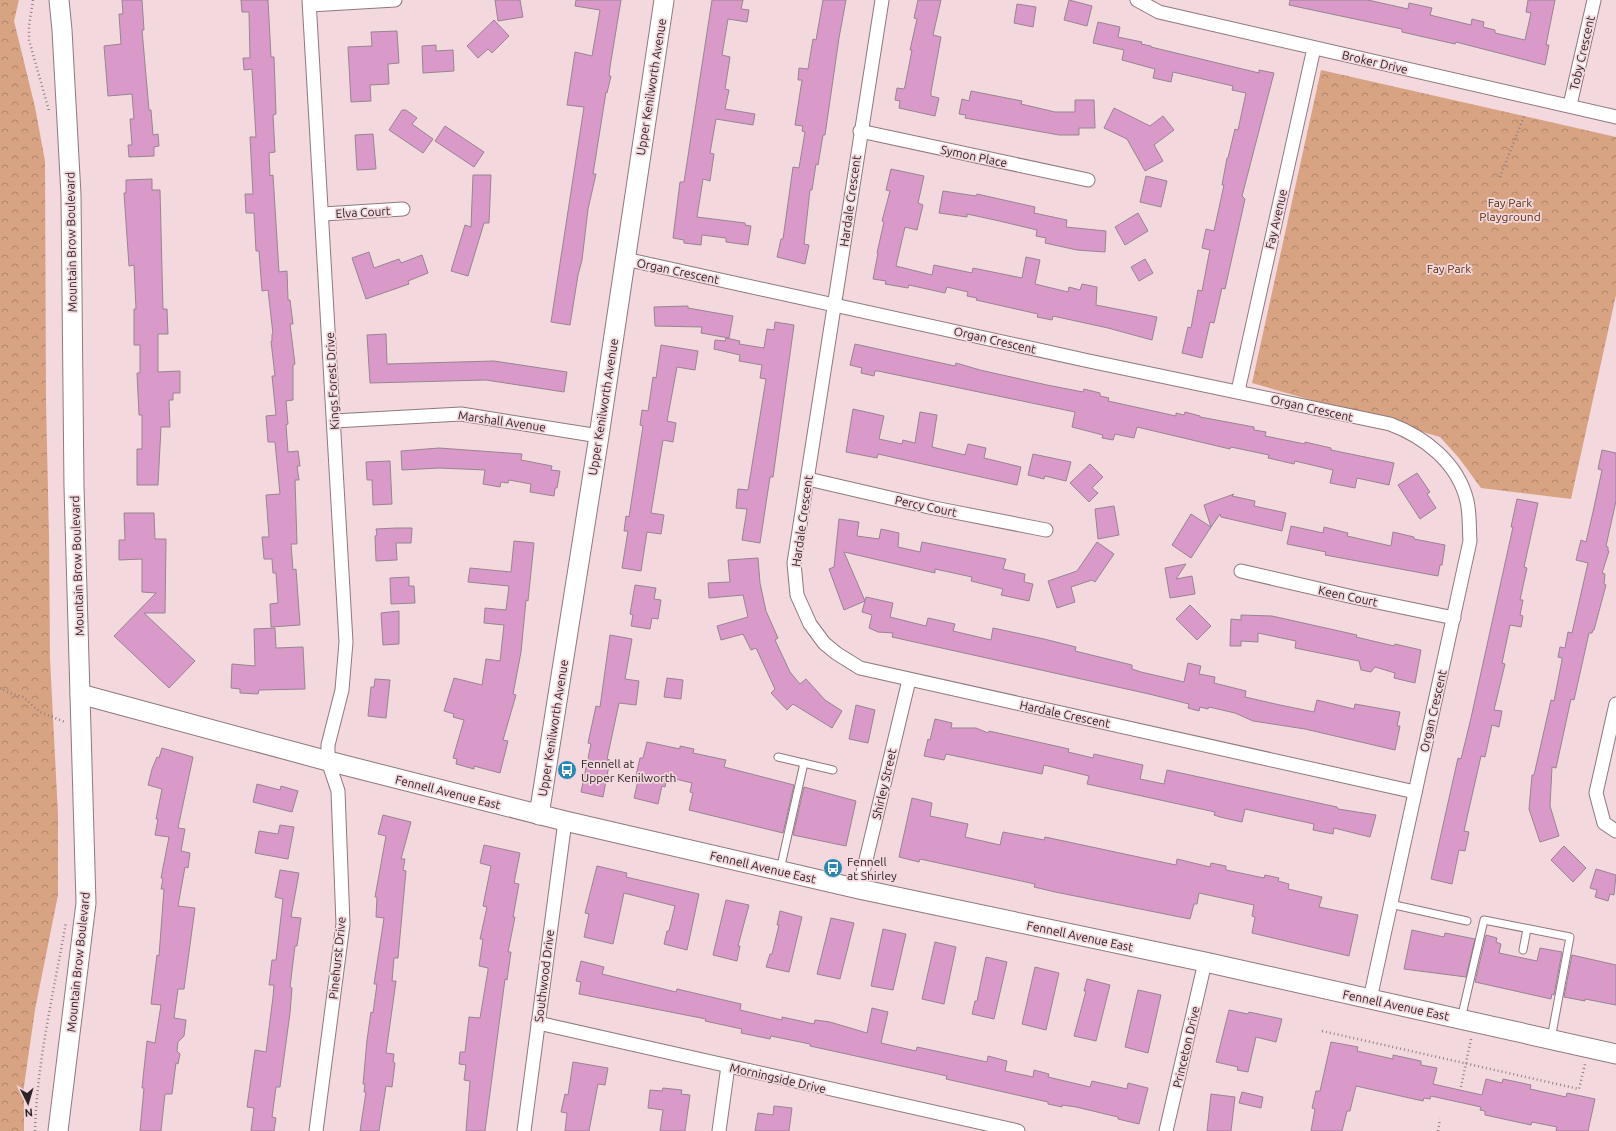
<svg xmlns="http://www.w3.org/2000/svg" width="1616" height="1131" font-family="Ubuntu,sans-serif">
  <defs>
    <pattern id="forest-crowns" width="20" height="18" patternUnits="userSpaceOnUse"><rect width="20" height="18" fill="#d8a382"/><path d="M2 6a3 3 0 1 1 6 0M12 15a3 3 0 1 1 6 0" fill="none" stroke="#b0856a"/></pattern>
  </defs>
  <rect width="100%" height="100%" fill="#f3d8de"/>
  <!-- forest -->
  <g fill="url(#forest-crowns)">
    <path d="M0 0H19L14 21 35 107 45 161 46 402 49 536 50 659 58 815V895L35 1010 24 1086V1131H0Z"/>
    <path d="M1321 70 1616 137V295L1571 499 1481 488 1459 458 1440 437 1252 383Z"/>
  </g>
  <!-- building -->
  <g fill="#d99ac9" stroke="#988492">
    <path d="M122 0H142L144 30H142L149 110H151L153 135 158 134 159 146 154 147V156L129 157 128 145H132L130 119H134L132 94 108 96 104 46 121 44 119 14H123Z"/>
    <path d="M241 0H268L271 57H274L276 114 273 115 275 152 269 153 270 176 273 175 279 272 287 271 288 300H290L293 324H290L295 364 293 365V400L286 401 288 424 286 425 288 452 298 451 300 466H297L299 480H295L297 544H291L293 570 296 569 300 625 271 627 270 604 278 603 276 573H273L272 559H264L262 537H269L266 495 280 494 275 442H268L266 416 276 415 272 376H275L271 341H272V334H273L268 290 262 291 259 251H256L254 213H246L245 194H253L250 137H256L252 69 244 70 243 58H250L249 12H242Z"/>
    <path d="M495 0H520L523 17 498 21Z"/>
    <path d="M576 0H621L610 67 609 76H611L607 93 606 92 593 174H596L588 209 582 260 578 275 570 325 551 322 584 107 567 105 575 52 592 56 600 10 575 6Z"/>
    <path d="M712 0H743L741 9 749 10 747 22 728 19 722 55 730 57 725 89 729 90 725 109 755 114 753 125 716 119 710 153 714 154 710 181 703 179 697 217 745 223V225L751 226 748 245 726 242V238L702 235 701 245 684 243V240L673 238 680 182H684Z"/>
    <path d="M823 0H846L839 38 825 135H823L818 165 816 164 812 190H810L804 244 809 245 805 264 777 257 781 239H783L793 167 799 168 805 132 802 131 803 126 795 125 802 80H798L799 68 808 69 813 39 816 40Z"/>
    <path d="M918 0H941L933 35 941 37 931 92V96L939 98 935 116 899 108 900 101 895 100 897 88 904 89 905 86 912 50H910L917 19 914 18Z"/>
    <path d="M1069 0 1092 6 1087 26 1064 20Z"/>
    <path d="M1290 0H1368L1408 9 1409 3 1432 8 1430 15 1471 25 1472 19 1484 22 1483 27 1495 30V33L1525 40 1531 13 1526 12 1528 0H1555L1546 45H1549L1545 65 1456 42 1455 44 1402 32V29L1289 5Z"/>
    <path d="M1017 4 1036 7 1033 27 1014 23Z"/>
    <path d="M494 20 509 36 492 53 488 49 478 58 467 46Z"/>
    <path d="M1098 22 1120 27 1118 37 1142 42 1141 44 1151 46V47L1259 73V70L1274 73 1242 196 1245 199 1225 289 1222 288 1214 323 1210 322 1202 358 1182 353 1188 327 1191 328 1198 290 1202 291 1209 254 1210 250 1202 248 1206 229 1214 231 1224 185H1222L1227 158H1228L1235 129 1238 130 1246 93 1232 90 1233 86 1173 72 1171 82 1153 78 1155 69 1122 60 1124 50 1093 43Z"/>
    <path d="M397 31 399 63 388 64 389 84 370 85 371 101 351 102 348 47 372 46 371 32Z"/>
    <path d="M436 45V51L453 50 454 71 423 73 422 46Z"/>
    <path d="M971 91 1022 101 1021 104 1055 112H1075V100H1094L1095 128H1079V135H1059L965 118 966 115 959 114 962 99 969 101Z"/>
    <path d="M1114 108 1150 126 1163 116 1174 130 1154 145 1163 161 1145 171 1127 139 1104 128Z"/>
    <path d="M402 110H406L417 118 412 124 433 139 423 153 389 130Z"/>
    <path d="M445 126 484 152 474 167 435 141Z"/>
    <path d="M373 134 376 169 357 170 355 135Z"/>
    <path d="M891 169 924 176 918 203 923 205 917 230 905 227 896 266 932 275 934 265 972 273 973 268 1022 278 1026 257 1040 260 1035 284 1068 292 1069 287 1080 290 1082 284 1097 287 1096 305 1157 317 1152 340 1108 328 1053 316 1052 320 1037 317 1038 314 976 300 977 298 967 296 968 292 947 287 945 293 909 285 908 288 885 284 886 281 873 279 878 253H877L884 222 882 221 890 191 886 190Z"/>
    <path d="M473 175H491L489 223H484L468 276 451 271 465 225 471 227Z"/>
    <path d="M1146 176 1167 181 1161 207 1140 202Z"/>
    <path d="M152 179V190H160L163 309H167L168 334H158V372L180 371V393H173V400H169L170 427H161L158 485H137V449H142V415H139L137 373H140V345H134V309H136L134 265 129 266 124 193H126V180Z"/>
    <path d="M943 191 976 196 977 194 1035 207 1034 213 1067 220 1066 227 1106 231 1105 252 1077 250 1045 243 1046 238 1036 236 1037 230 995 220 967 214V217L939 213Z"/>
    <path d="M1138 213 1148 231 1125 245 1115 227Z"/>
    <path d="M369 252 374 268 399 259 401 263 422 255 428 273 408 281 409 284 366 299 352 258Z"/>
    <path d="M1145 259 1153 273 1139 281 1131 267Z"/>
    <path d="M688 306V308L733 316 729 338 701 333 702 327 655 326 654 307Z"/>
    <path d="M775 322 794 325 773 477H770L760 543 742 540 747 509 736 508 738 489 748 490 766 379 760 378 762 365 739 361 740 355 714 349 715 340 725 341 726 338 740 341 739 344 764 348 767 329 774 330Z"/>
    <path d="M386 334 387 364 494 361 567 372 564 392 486 380 370 383 367 335Z"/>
    <path d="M855 344 955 366 956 363 980 370 1047 385 1083 392 1084 389 1100 393V396L1109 398 1108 401 1176 416V413L1184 415 1185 412 1200 416V417L1254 427V430L1266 432 1265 436 1305 444V442L1331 448V450L1394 463 1389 485 1357 478 1355 488 1330 483 1333 470 1295 461 1294 464 1268 458 1269 455 1231 447 1230 449 1137 427 1134 438 1115 434 1113 440 1102 438 1103 435 1072 427 1075 412 878 371H875L874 376 861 373 862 368 850 365Z"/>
    <path d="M661 345 698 351 695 370 677 367 667 421 676 423 673 442 663 440 651 513 664 515 661 534 647 532 641 571 622 568 628 531H624L626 516 629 517 643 426 640 425 642 410 648 411 653 377 656 378Z"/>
    <path d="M853 409 884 416 879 439 902 444 903 440 915 443 920 412 937 415 932 447 965 455 968 444 986 448 984 458 1021 467 1017 485 878 454 877 458 846 452Z"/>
    <path d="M439 448 522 454 521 460 552 466 551 470 560 471 557 488H555L554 496 530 492 531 484 509 480 508 483 501 482 500 487 483 484 485 470 439 468 402 470 401 451Z"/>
    <path d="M1602 450 1616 453V501L1606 546 1608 547V551H1609L1602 573 1605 574 1604 584 1606 585 1594 630H1593L1592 633H1589L1574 700 1571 699 1556 768 1552 767 1550 806 1559 836 1540 842 1529 809 1532 775H1534L1551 700 1554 701 1562 660V658L1558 657 1560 647 1565 648 1568 632 1572 633 1588 563 1576 560 1581 540 1586 542 1593 512 1602 470 1598 469Z"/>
    <path d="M1033 454 1071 462 1066 481 1045 476 1044 479 1028 475Z"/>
    <path d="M390 461 392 504 373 505 372 480H367L366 462Z"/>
    <path d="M1090 464 1103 477 1092 488 1098 493 1089 502 1070 483Z"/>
    <path d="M1417 473 1430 492 1427 494 1436 508 1420 519 1398 485Z"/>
    <path d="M1234 494 1232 496 1255 501 1254 506 1286 513 1282 531 1221 517 1220 514 1211 527 1204 505Z"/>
    <path d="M1517 499 1538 503 1524 567 1527 568 1520 600H1523L1520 615 1523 616 1521 627 1510 625 1502 663 1505 664 1494 710 1502 711 1499 727 1492 725 1485 757 1481 756 1464 831 1469 832 1465 851 1459 850 1452 884 1431 879 1458 758 1461 759 1471 718 1513 527H1511Z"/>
    <path d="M1114 506 1119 535 1098 539 1095 509Z"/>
    <path d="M124 513H154L155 539H166L165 613H144L195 661 169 688 114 636 156 593 142 592V559L119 560V540H125Z"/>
    <path d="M1191 514 1211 527 1191 558 1172 545Z"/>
    <path d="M839 519 859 522 857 536 879 539 881 529 899 533 898 547 920 552 922 542 1006 559 1003 569 1025 574 1024 582 1033 584 1029 601 1001 595 1003 589 971 581 972 577 935 569V573L844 552 865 601 844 610 829 569 834 567Z"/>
    <path d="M1291 526 1323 533 1324 527 1348 533 1347 536 1391 546 1393 532 1414 537V539L1445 545 1442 565H1440L1438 576 1325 555 1326 552 1287 544Z"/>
    <path d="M396 528H412L411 543H396L397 560 376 561 375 536 377 535 376 529Z"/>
    <path d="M514 541 534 543 528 601 526 600 521 652 513 694 516 695 503 740 508 741 500 773 474 766V769L456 764 457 759 453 758 464 720 453 717 454 714 444 711 454 678 482 685 486 659 500 661 504 625 484 623 485 608 506 610 509 586 468 582 470 568 511 572Z"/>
    <path d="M1097 542 1114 554 1095 582 1092 580 1071 587 1075 602 1057 608 1048 581 1077 571Z"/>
    <path d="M758 558 760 583 766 611 778 638 775 640 790 672 800 684 806 679 825 700 842 711 832 728 793 704 787 710 771 693 775 689 756 648 751 650 743 634 721 640 717 626 748 617 743 595 709 598 708 583 730 582 728 560Z"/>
    <path d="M1186 564 1176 579 1192 576 1195 594 1170 598 1165 568Z"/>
    <path d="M409 577V586H414L415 603 391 604 390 578Z"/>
    <path d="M635 585 656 588 654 599 661 600 658 619 652 618 650 629 631 626 633 615 630 614Z"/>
    <path d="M866 597 893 603 890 617 926 626 928 618 955 624 953 631 991 640 993 628 1044 639 1076 647 1075 651 1132 665V669L1141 672 1184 682 1188 663 1201 666 1199 674 1215 677 1214 683 1246 691 1245 697 1280 705 1314 712 1317 700 1354 709 1355 704 1400 712 1397 726H1400L1395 750 1305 729 1253 721 1235 713 1209 707 1208 709 1200 707 1199 711 1188 708 1189 704 1149 694 892 637 893 633 878 632 869 628 872 615 862 612Z"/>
    <path d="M1190 605 1211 626 1197 640 1176 619Z"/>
    <path d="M399 611V644L383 645 381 613Z"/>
    <path d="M1241 615 1272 616 1357 635 1356 637 1394 646 1395 644 1421 650 1415 683 1394 678 1395 673 1375 667 1371 672 1361 670 1359 661 1295 648 1296 641 1258 633V642L1241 641V646H1230L1231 619 1241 620Z"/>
    <path d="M275 628 276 648 303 647 305 689 259 690 258 694 240 693V689L231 688 232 664 255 666 254 629Z"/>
    <path d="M610 635 632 639 625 679 639 681 636 705 619 703 607 759 610 760 603 797 581 792 591 744 588 743 596 706 600 707Z"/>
    <path d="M667 678 683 680 681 699 664 697Z"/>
    <path d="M375 679 390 680 386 718 368 716 371 687H374Z"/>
    <path d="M856 705 875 710 868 743 849 739Z"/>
    <path d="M935 719 952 723 951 728H976L988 733 989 731 1069 749 1068 752 1093 758 1094 754 1143 765 1140 779 1164 784 1167 770 1337 807 1338 809 1376 815 1370 837 1334 828 1333 834 1313 830 1314 824 1245 809 1242 822 1220 817 1214 815 1215 812 1087 784 1089 776 1044 765 1042 774 946 754 944 760 924 756 928 739 930 740Z"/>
    <path d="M647 742 680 749V746L694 749 693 753 726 760 724 767 794 785 783 833 689 810 693 793 690 792 692 783 667 777 665 787 662 786 658 804 634 798 638 781 635 780 640 758H643Z"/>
    <path d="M162 748 193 757 178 828 185 829 181 851 190 853 188 868 185 867 178 906 195 908 184 989H178L174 1018 186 1020 184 1036 178 1042 177 1051 180 1054 178 1064 176 1063 172 1094H165L161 1131H140L144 1088H142L147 1041 155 1043 161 1005 151 1004 157 955 159 956 164 889H161L163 879 161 878 169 837 155 835 158 819H156L162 789 148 785 152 769 157 757 159 758Z"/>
    <path d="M257 784 280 790 281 786 298 791 292 812 253 802Z"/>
    <path d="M804 787 856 801 846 846 793 835Z"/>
    <path d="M912 798 932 803 930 816 968 824 965 837 1000 845 1003 832 1044 840 1045 837 1176 865 1177 859 1210 867 1211 863 1226 866V870L1264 878 1265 875 1279 878 1278 881 1289 884 1288 889 1322 897 1319 907 1358 915 1349 956 1252 933 1255 917 1252 916 1254 905 1199 893 1197 904H1194L1190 919 1055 892 1034 887 1035 884 920 859 919 862 899 857Z"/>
    <path d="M383 815 411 822 401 859H405L403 870 406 871 398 958H394L392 981H396L386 1053 394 1054 393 1062 395 1063 392 1087 386 1086 379 1131H360L366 1092H364L365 1084H363L367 1040 371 1012 373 1013 377 984H374L384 918 376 917 377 897H375L386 836 378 834Z"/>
    <path d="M280 825 294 827 288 859 255 853 259 831 278 834Z"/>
    <path d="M484 845 520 853 514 883 519 884 513 917H515L508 952H511L507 980 505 979 485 1131H466L470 1081 464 1080 466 1065 459 1064 460 1052H465L469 1017 480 1018 488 970V968L479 966 483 939H480L487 907 483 906 491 866 480 863Z"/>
    <path d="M1564 846 1586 868 1573 882 1551 860Z"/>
    <path d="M597 866 627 873 626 877 699 894 687 950 664 944 667 931H669L675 906 624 893 613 944 584 937 589 914 585 913Z"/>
    <path d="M1596 869 1616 875 1614 895 1610 894 1608 901 1595 897 1597 890 1590 888Z"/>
    <path d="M280 870 299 873 291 917 301 918 297 946H295L290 987 292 988 290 1013 280 1087H276L272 1117 276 1118 274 1131H251L254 1108 247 1107 255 1050 266 1052 273 997 274 985H269L272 960H276L283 899 275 897Z"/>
    <path d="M726 900 749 905 738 946H740L737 961 713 955Z"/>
    <path d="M780 911 802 917 789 972 766 967 770 954H772L779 925H777Z"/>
    <path d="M831 918 854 923 840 979 817 974Z"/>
    <path d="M883 929 906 934 893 990 871 986Z"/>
    <path d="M1412 930 1444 937 1445 933 1475 939 1466 977 1404 969Z"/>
    <path d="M1486 935 1497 938 1496 942 1501 944 1499 953 1537 961 1540 948 1562 952 1554 995 1552 994 1551 999 1475 982Z"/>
    <path d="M935 942 956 947 944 1004 922 999Z"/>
    <path d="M1572 955 1616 965V1005L1585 999V1001L1564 997Z"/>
    <path d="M986 957 1007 962 994 1019 972 1014 975 1001H977Z"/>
    <path d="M581 961 604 967 602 974 676 992 677 989 741 1004 740 1010 782 1020V1017L814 1024 815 1020 830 1022 867 1033 872 1008 888 1012 881 1043 916 1051 917 1047 987 1062 988 1056 1007 1061 1005 1071 1033 1077 1034 1070 1049 1074 1048 1077 1090 1087 1092 1081 1127 1089 1128 1083 1148 1088 1139 1124 1118 1119V1117L1076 1107 1062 1105V1107L1048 1104V1102L946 1079 947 1076 810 1046V1044L771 1036 770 1039 741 1033 742 1029 705 1021 706 1019 579 994 581 982 576 981Z"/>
    <path d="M1035 967 1059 973 1046 1030 1022 1024Z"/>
    <path d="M1087 979 1110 985 1096 1041 1074 1036 1086 991H1084Z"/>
    <path d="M1138 990 1161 995 1148 1053 1125 1047Z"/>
    <path d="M1229 1010 1248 1014 1249 1012 1282 1019 1276 1042 1256 1037 1248 1072 1237 1070 1238 1067 1216 1062Z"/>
    <path d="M1331 1042 1358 1047 1357 1051 1393 1059V1055L1421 1061V1065L1437 1068 1433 1084 1482 1095 1486 1079 1502 1083 1503 1079 1531 1085 1530 1089 1566 1097 1567 1093 1595 1099 1588 1131H1556L1557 1127 1532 1122 1531 1125 1485 1115V1111L1480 1110 1481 1107 1431 1096 1430 1099 1424 1098 1423 1101 1356 1086 1350 1111H1347L1342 1131H1311L1315 1109 1312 1108 1316 1091H1320Z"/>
    <path d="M573 1062 608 1068 605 1085 598 1084 589 1131H565L567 1113 561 1112 565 1094 568 1095Z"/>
    <path d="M663 1088 682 1090 681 1094 690 1095 685 1131H660L663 1110 648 1108 650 1090 662 1091Z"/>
    <path d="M1242 1092 1263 1097 1261 1108 1239 1103Z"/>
    <path d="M1211 1094 1235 1097 1231 1131H1207Z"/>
    <path d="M774 1106 792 1108 789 1131H755L758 1113 773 1115Z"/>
  </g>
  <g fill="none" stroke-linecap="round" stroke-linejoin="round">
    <!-- lane casing -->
    <g stroke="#90787d" stroke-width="9">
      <g id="lane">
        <path d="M778 757 833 770"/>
        <path d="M780 870 804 763"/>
        <path d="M1390 904 1467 921"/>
        <path d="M1523 950 1527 929"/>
        <path d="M1461 1019 1484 920 1570 937 1551 1039"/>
      </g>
    </g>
    <!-- street casing -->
    <g stroke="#90787d" stroke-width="15">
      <g id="street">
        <path d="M309 0 346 642 342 690 328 745V761L338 791 343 924 316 1131"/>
        <path d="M882 0 794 563 797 595 810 624 824 643 836 653 860 668 1415 792"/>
        <path d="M1137 0 1159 12 1616 117"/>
        <path d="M310 5 395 0"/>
        <path d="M1570 105 1594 0"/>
        <path d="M860 131 1088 180"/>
        <path d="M323 214 403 209"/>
        <path d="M625 259 1089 361 1390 424C1425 437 1458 463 1467 501 1470 514 1469 528 1470 541L1370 999"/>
        <path d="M1238 391 1314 48"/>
        <path d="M334 421 461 414 599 436"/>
        <path d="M808 479 929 507 1046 530"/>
        <path d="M1241 571 1353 597 1454 618"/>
        <path d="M1616 704 1596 793 1604 823 1616 831"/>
        <path d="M859 889 909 680"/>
        <path d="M538 1023 1018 1131"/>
        <path d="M524 1131 565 821"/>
        <path d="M719 1131 728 1066"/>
        <path d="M1166 1131 1205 962"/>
      </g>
    </g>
    <!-- secondary casing -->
    <g stroke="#90787d" stroke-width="21">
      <g id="secondary">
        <path d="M80 694 328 761 565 821 859 889 1205 962 1616 1054"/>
        <path d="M539 815 599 436 664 0"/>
        <path d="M58 1131 86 903 74 487 71 195 62 30 59 0"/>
      </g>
    </g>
    <!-- path -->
    <g stroke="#938084" stroke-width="2.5" stroke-dasharray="1 3" stroke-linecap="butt">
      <path d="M33 0 29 26V40L49 111"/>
      <path d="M1500 177 1525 114"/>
      <path d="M0 688 10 693 23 697 40 712 65 722"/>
      <path d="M1322 1031 1579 1089 1585 1064"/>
      <path d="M1461 1087 1471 1039"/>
      <path d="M35 1131C37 1061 54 991 66 922"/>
      <path d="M1438 1131 1440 1119"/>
    </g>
    <!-- lane -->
    <use href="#lane" stroke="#fff" stroke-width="7"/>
    <!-- street -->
    <use href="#street" stroke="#fff" stroke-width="13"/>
    <!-- secondary -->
    <use href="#secondary" stroke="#fff" stroke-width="19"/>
  </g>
  <!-- icons -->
  <defs>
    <g id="bus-disc" transform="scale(1)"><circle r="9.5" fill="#2786b2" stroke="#f3d8de"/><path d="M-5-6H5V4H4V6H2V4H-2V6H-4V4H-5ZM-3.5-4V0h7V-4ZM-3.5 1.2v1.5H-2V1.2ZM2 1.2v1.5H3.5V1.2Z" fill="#fff"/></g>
  </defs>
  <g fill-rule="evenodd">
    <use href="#bus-disc" x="567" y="770"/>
    <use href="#bus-disc" x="833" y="868"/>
  </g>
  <g text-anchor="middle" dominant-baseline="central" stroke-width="3.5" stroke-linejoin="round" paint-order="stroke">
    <!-- street labels -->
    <g font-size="12" fill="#2e2426" stroke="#f3d8de">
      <text transform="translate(1582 53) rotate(-77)">Toby Crescent</text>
      <text transform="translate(1375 62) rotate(13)">Broker Drive</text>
      <text transform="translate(651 87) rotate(-81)">Upper Kenilworth Avenue</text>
      <text transform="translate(974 156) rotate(12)">Symon Place</text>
      <text transform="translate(850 201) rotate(-82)">Hardale Crescent</text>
      <text transform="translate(363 212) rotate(-3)">Elva Court</text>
      <text transform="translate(1276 219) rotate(-77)">Fay Avenue</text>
      <text transform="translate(71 242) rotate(-91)">Mountain Brow Boulevard</text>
      <text transform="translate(678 271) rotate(12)">Organ Crescent</text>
      <text transform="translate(995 340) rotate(13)">Organ Crescent</text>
      <text transform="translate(332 381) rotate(-93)">Kings Forest Drive</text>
      <text transform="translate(603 407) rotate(-81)">Upper Kenilworth Avenue</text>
      <text transform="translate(1312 408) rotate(13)">Organ Crescent</text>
      <text transform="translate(502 421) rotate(8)">Marshall Avenue</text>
      <text transform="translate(926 506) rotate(12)">Percy Court</text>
      <text transform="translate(802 521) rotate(-82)">Hardale Crescent</text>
      <text transform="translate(77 566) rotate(-92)">Mountain Brow Boulevard</text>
      <text transform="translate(1348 596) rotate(12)">Keen Court</text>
      <text transform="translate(1433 711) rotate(-77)">Organ Crescent</text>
      <text transform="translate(1065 714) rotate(12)">Hardale Crescent</text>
      <text transform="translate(553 728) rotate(-81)">Upper Kenilworth Avenue</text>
      <text transform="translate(884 784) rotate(-77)">Shirley Street</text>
      <text transform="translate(448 792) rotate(14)">Fennell Avenue East</text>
      <text transform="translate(763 867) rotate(13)">Fennell Avenue East</text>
      <text transform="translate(1080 936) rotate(12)">Fennell Avenue East</text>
      <text transform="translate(337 958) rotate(-84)">Pinehurst Drive</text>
      <text transform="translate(78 962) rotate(-84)">Mountain Brow Boulevard</text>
      <text transform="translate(544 976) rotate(-83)">Southwood Drive</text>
      <text transform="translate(1396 1005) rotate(12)">Fennell Avenue East</text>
      <text transform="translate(1186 1047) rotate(-77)">Princeton Drive</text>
      <text transform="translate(778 1078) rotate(13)">Morningside Drive</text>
    </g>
    <!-- park labels -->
    <g font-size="12" fill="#582d0d" stroke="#f3d8de">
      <text x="1510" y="202">Fay Park<tspan x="1510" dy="14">Playground</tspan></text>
      <text x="1449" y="268">Fay Park</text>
    </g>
    <!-- poi labels -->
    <g font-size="12" fill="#2e2426" stroke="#f3d8de" text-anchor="start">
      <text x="581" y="763">Fennell at<tspan x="581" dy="14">Upper Kenilworth</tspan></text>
      <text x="847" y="861">Fennell<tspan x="847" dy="14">at Shirley</tspan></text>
    </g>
  </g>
  <!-- north arrow -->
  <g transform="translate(28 1103) rotate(175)" stroke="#f3d8de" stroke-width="3" paint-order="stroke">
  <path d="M0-3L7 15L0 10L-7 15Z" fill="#2e2426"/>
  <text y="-6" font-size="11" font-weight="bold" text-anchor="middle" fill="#2e2426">N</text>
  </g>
</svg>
